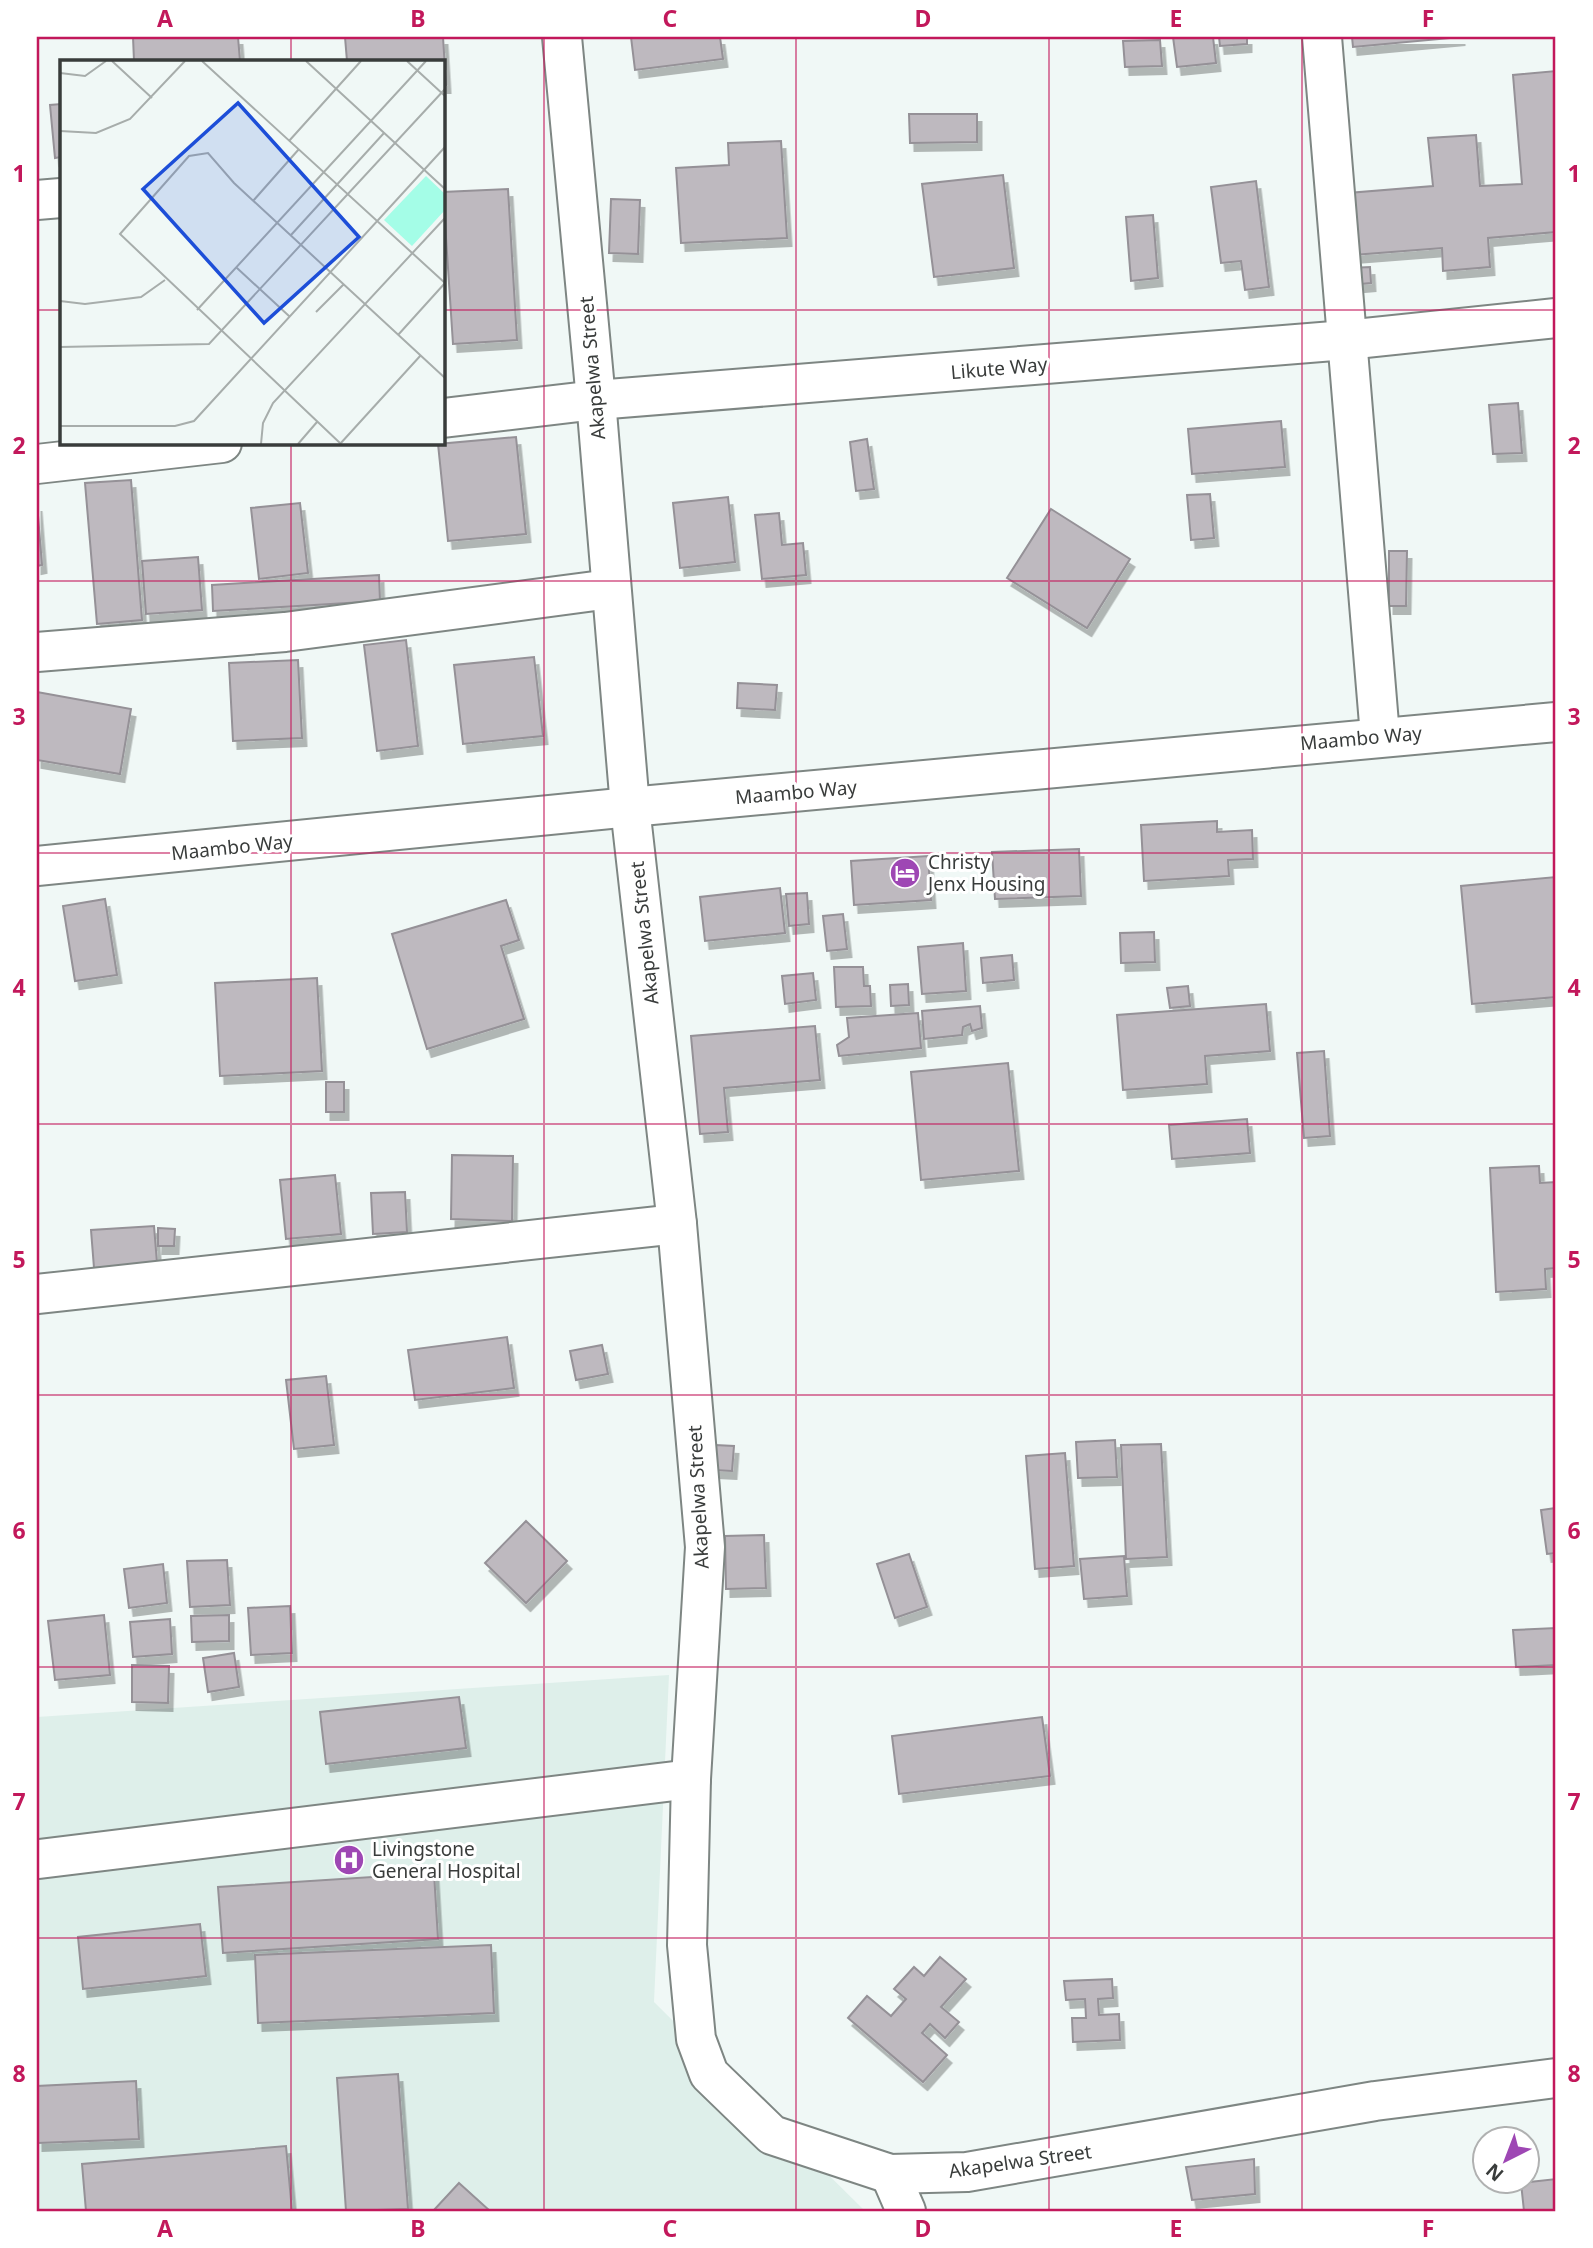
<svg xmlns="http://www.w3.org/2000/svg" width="1593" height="2248" font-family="'Noto Sans',sans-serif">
  <defs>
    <filter id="shadow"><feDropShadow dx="4.5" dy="8" stdDeviation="0" flood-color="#0004"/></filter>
  </defs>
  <rect width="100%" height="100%" fill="#f0f8f6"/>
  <!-- built -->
  <path fill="#deefea" d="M669 1675 654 2002 865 2211H37V1717Z"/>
  <!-- building -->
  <g fill="#beb9bf" stroke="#959197" stroke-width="2" filter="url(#shadow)">
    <path d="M133 37H238L240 61H134Z"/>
    <path d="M345 37H443L446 85H443V61H347Z"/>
    <path d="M631 37H720L723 59 635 70Z"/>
    <path d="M1173 37H1213L1216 63 1177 67Z"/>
    <path d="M1219 37H1247V44L1220 46Z"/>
    <path d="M1352 37H1461L1353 47Z"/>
    <path d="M1160 40 1162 66 1125 67 1123 41Z"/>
    <path d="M1556 71V232L1488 238 1490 267 1443 271 1442 248 1353 255 1348 193 1433 186 1428 138 1476 135 1480 186 1522 184 1513 75Z"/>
    <path d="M61 104V157L55 158 50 105Z"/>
    <path d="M909 114H977V142L910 143Z"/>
    <path d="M781 141 787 238 681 243 676 168 729 165 728 143Z"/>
    <path d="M1003 175 1014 268 934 277 922 184Z"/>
    <path d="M1256 181 1269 287 1245 290 1241 261 1221 263 1211 187Z"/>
    <path d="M508 189 517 340 453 344 443 192Z"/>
    <path d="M611 199 640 200 638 254 609 253Z"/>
    <path d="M1153 215 1158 278 1131 281 1126 217Z"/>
    <path d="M1370 267 1371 283 1350 285V268Z"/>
    <path d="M1518 403 1522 453 1493 454 1489 405Z"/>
    <path d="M1281 421 1285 467 1192 474 1188 429Z"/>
    <path d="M516 437 526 534 448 541 438 444Z"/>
    <path d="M867 439 874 489 856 491 850 442Z"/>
    <path d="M131 480 142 620 97 624 85 483Z"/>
    <path d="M1210 494 1214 538 1191 540 1187 495Z"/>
    <path d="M728 497 735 562 680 568 673 503Z"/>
    <path d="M37 503 42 565 37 566Z"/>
    <path d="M300 503 308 573 259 579 251 508Z"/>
    <path d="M1051 509 1130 559 1087 628 1007 578Z"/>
    <path d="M779 513 782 545 803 543 806 575 762 579 755 515Z"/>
    <path d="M1389 551H1407L1406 606H1389Z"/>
    <path d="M198 557 202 610 146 614 142 561Z"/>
    <path d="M379 575 380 601 213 611 212 585Z"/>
    <path d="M406 640 418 746 377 751 364 645Z"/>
    <path d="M534 657 543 736 463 744 454 665Z"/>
    <path d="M298 660 302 738 233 741 229 663Z"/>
    <path d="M738 683 777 685 775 710 737 708Z"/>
    <path d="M37 692 131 709 120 774 37 760Z"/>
    <path d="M1217 821V832L1252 830 1253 859 1228 860 1229 876 1144 881 1141 825Z"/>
    <path d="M1079 849 1081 896 995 899 992 852Z"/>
    <path d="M928 856 931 900 854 905 851 861Z"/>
    <path d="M1556 877V997L1472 1004 1461 886Z"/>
    <path d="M780 888 785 933 705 941 700 897Z"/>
    <path d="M807 893 809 924 789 926 786 894Z"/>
    <path d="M105 899 117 975 75 981 63 906Z"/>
    <path d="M506 900 519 940 501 946 524 1019 427 1049 392 934Z"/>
    <path d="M843 914 847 949 827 951 823 916Z"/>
    <path d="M1154 932 1155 962 1121 963 1120 933Z"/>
    <path d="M963 943 966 991 922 994 918 947Z"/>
    <path d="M1012 955 1014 980 983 983 981 958Z"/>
    <path d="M834 967H863L864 986H870L871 1006 836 1007Z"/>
    <path d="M813 973 816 1000 785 1004 782 976Z"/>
    <path d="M317 978 322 1071 220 1076 215 983Z"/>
    <path d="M908 984 909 1005 891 1006 890 985Z"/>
    <path d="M1188 986 1190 1006 1170 1008 1167 988Z"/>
    <path d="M1266 1004 1270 1051 1205 1056 1207 1084 1123 1090 1117 1015Z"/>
    <path d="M980 1006 982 1028 972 1031 970 1024 963 1027 962 1035 924 1039 922 1011Z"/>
    <path d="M918 1013 921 1048 839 1056 837 1045 849 1037 847 1018Z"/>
    <path d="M815 1026 820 1080 724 1088 728 1132 700 1134 691 1036Z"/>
    <path d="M1324 1051 1330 1136 1304 1138 1297 1053Z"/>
    <path d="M1008 1063 1019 1171 921 1180 911 1072Z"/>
    <rect x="326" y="1082" width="18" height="30"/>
    <path d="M1247 1119 1250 1153 1172 1159 1169 1125Z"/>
    <path d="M452 1155 513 1156 512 1221 451 1219Z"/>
    <path d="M1539 1166 1540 1183 1556 1182V1268L1545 1269 1546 1289 1496 1292 1490 1168Z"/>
    <path d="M335 1175 341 1234 286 1239 280 1180Z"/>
    <path d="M405 1192 407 1232 373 1234 371 1193Z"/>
    <path d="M154 1226 157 1263 94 1268 91 1230Z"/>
    <path d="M158 1228 175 1229 174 1246H158Z"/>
    <path d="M507 1337 514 1388 415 1400 408 1350Z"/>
    <path d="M602 1345 608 1374 576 1380 570 1351Z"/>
    <path d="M326 1376 334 1445 294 1449 286 1380Z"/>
    <path d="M1115 1440 1117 1477 1078 1478 1076 1442Z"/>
    <path d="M1161 1444 1167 1557 1126 1559 1121 1445Z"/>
    <path d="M715 1445 734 1446 732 1471 714 1470Z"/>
    <path d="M1065 1453 1074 1566 1035 1569 1026 1456Z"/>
    <path d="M1556 1508V1553L1547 1554 1541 1510Z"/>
    <path d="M526 1521 567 1561 526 1603 485 1563Z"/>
    <path d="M764 1535 766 1588 726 1589 725 1536Z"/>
    <path d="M909 1554 927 1607 895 1618 877 1564Z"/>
    <path d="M1124 1556 1127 1596 1084 1599 1080 1559Z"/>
    <path d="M227 1560 230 1605 190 1607 187 1561Z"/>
    <path d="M163 1564 167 1603 129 1608 124 1569Z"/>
    <path d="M290 1606 292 1653 251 1655 248 1608Z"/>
    <path d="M104 1615 110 1675 55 1680 48 1621Z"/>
    <path d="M229 1615V1641L192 1642 191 1616Z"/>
    <path d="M170 1619 172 1654 133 1657 130 1622Z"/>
    <path d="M1556 1628V1665L1516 1667 1513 1630Z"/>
    <path d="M234 1653 239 1687 208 1692 203 1658Z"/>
    <path d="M132 1665 169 1666 168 1703 132 1702Z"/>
    <path d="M459 1697 466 1748 326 1764 320 1712Z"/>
    <path d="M1042 1717 1050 1776 899 1794 892 1736Z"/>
    <path d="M434 1873 438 1939 223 1953 218 1887Z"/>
    <path d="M200 1924 206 1976 83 1989 78 1937Z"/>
    <path d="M491 1945 494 2013 258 2023 255 1955Z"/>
    <path d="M940 1957 966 1979 941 2007 959 2022 945 2038 930 2024 922 2033 947 2055 923 2082 848 2018 867 1996 891 2016 906 1999 894 1989 914 1967 924 1976Z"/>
    <path d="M1112 1979 1113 1998 1098 1999 1099 2015 1119 2014 1120 2040 1073 2042 1072 2018H1086L1085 1999 1066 2000 1064 1981Z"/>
    <path d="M398 2074 408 2209 346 2211 337 2078Z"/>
    <path d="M136 2081 139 2139 38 2143 37 2086Z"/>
    <path d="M286 2146 292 2211H86L82 2164Z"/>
    <path d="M1254 2159 1255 2194 1192 2200 1186 2167Z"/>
    <path d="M1556 2179V2211H1524L1521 2183Z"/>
    <path d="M459 2183 490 2211H433Z"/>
  </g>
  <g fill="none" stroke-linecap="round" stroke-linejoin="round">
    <!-- minor casing -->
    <g stroke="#7e8683" stroke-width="42">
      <g id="minor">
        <path d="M562 37 596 400 630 807 677 1224 705 1547 691 1779 687 1945 696 2039 709 2074 772 2135 890 2174 967 2172 1375 2101 1556 2078"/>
        <path d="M1322 37 1380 736"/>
        <path d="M37 200 61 198"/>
        <path d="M443 418 596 400 1346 340 1556 318"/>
        <path d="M37 464 222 443"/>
        <path d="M37 652 285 632 610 589"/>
        <path d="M37 866 630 807 1556 722"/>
        <path d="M37 1294 677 1224"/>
        <path d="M39 1859 691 1779"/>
        <path d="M890 2174 906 2211"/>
      </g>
    </g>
    <!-- minor -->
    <use href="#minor" stroke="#fff" stroke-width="38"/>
  </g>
  <!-- grid -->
  <path fill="none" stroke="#c2185b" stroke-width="2" stroke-opacity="0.55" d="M291 37V61M544 37V2211M796 37V2211M1049 37V2211M1302 37V2211M37 310H61M443 310H1556M291 443V2211M37 581H1556M37 853H1556M37 1124H1556M37 1395H1556M37 1667H1556M37 1938H1556"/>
  <!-- icons -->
  <defs>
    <g id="hotel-disc" transform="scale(1.575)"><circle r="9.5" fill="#9e47b4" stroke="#fff"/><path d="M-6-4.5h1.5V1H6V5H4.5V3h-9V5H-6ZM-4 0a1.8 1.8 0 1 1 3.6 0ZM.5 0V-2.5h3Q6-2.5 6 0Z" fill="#fff"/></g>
    <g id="hospital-disc" transform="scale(1.575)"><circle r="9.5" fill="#9e47b4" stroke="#fff"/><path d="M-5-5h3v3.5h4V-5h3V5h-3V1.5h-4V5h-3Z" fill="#fff"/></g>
  </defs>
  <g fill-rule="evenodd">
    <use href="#hotel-disc" x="905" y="873"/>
    <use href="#hospital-disc" x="349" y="1860"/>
  </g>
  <g text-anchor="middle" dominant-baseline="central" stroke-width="6" stroke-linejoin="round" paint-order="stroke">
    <!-- street labels -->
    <g font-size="19" fill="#393c3b" stroke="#fff">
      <text transform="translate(592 368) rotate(-95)">Akapelwa Street</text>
      <text transform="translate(999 368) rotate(-5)">Likute Way</text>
      <text transform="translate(1361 738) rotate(-5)">Maambo Way</text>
      <text transform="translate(796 792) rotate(-5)">Maambo Way</text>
      <text transform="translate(232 847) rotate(-6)">Maambo Way</text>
      <text transform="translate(644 933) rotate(-96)">Akapelwa Street</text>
      <text transform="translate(698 1497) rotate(-93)">Akapelwa Street</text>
      <text transform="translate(1020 2161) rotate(-8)">Akapelwa Street</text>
    </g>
    <!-- poi labels -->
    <g font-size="19" fill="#393c3b" stroke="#fff" text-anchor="start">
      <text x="928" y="862">Christy<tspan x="928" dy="22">Jenx Housing</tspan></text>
      <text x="372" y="1849">Livingstone<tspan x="372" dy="22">General Hospital</tspan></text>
    </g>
  </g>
  <!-- overview -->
  <g transform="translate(60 60)">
    <rect width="385" height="385" fill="#f0f8f6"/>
    <path d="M366 116 385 134V150L352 186 324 160Z" fill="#a4fde7"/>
    <path fill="none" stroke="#a7adab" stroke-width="2" d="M52 1 92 38M142 1 385 223M246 1 385 129M347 1 385 36M0 13 25 16 46 1M0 71 36 73 70 59 125 1M229 81 301 1M193 141 239 89M231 175 324 73M177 208 229 256M0 241 25 244 81 237 105 220M137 250 366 1M256 252 284 224M338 275 385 223M0 287 149 284 385 29M0 366H115L134 361 385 87M201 384 203 363 213 343 385 158M238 384 257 362M280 384 361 295M281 384 60 174 129 96 148 93 174 123 385 318"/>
    <path fill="#1d4ed8" fill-opacity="0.15" stroke="#1d4ed8" stroke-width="3.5" d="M178 43 299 177 204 263 83 129Z"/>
    <rect width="385" height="385" fill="none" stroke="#393c3b" stroke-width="3.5"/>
  </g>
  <!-- border -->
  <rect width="1593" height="2248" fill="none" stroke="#ffffff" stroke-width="77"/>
  <!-- north arrow -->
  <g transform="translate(1506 2160) rotate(222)"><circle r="33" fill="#ffffff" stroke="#b0b1b1" stroke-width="2"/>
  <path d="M0-5L12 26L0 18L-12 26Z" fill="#9e47b4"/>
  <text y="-10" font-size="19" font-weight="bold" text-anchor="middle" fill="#393c3b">N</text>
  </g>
  <rect x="38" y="38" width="1516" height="2172" fill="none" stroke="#c2185b" stroke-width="2.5"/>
  <g font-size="23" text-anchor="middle" font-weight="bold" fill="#c2185b">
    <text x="165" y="27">A</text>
    <text x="418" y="27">B</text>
    <text x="670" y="27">C</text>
    <text x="923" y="27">D</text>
    <text x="1176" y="27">E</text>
    <text x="1428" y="27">F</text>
    <text x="19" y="182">1</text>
    <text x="1574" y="182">1</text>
    <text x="19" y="454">2</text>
    <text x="1574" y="454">2</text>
    <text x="19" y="725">3</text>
    <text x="1574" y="725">3</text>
    <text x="19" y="996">4</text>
    <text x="1574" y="996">4</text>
    <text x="19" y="1268">5</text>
    <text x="1574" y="1268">5</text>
    <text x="19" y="1539">6</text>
    <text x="1574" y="1539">6</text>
    <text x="19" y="1810">7</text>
    <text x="1574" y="1810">7</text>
    <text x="19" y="2082">8</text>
    <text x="1574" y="2082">8</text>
    <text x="165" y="2237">A</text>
    <text x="418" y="2237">B</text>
    <text x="670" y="2237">C</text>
    <text x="923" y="2237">D</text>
    <text x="1176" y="2237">E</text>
    <text x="1428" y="2237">F</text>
  </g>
</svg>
